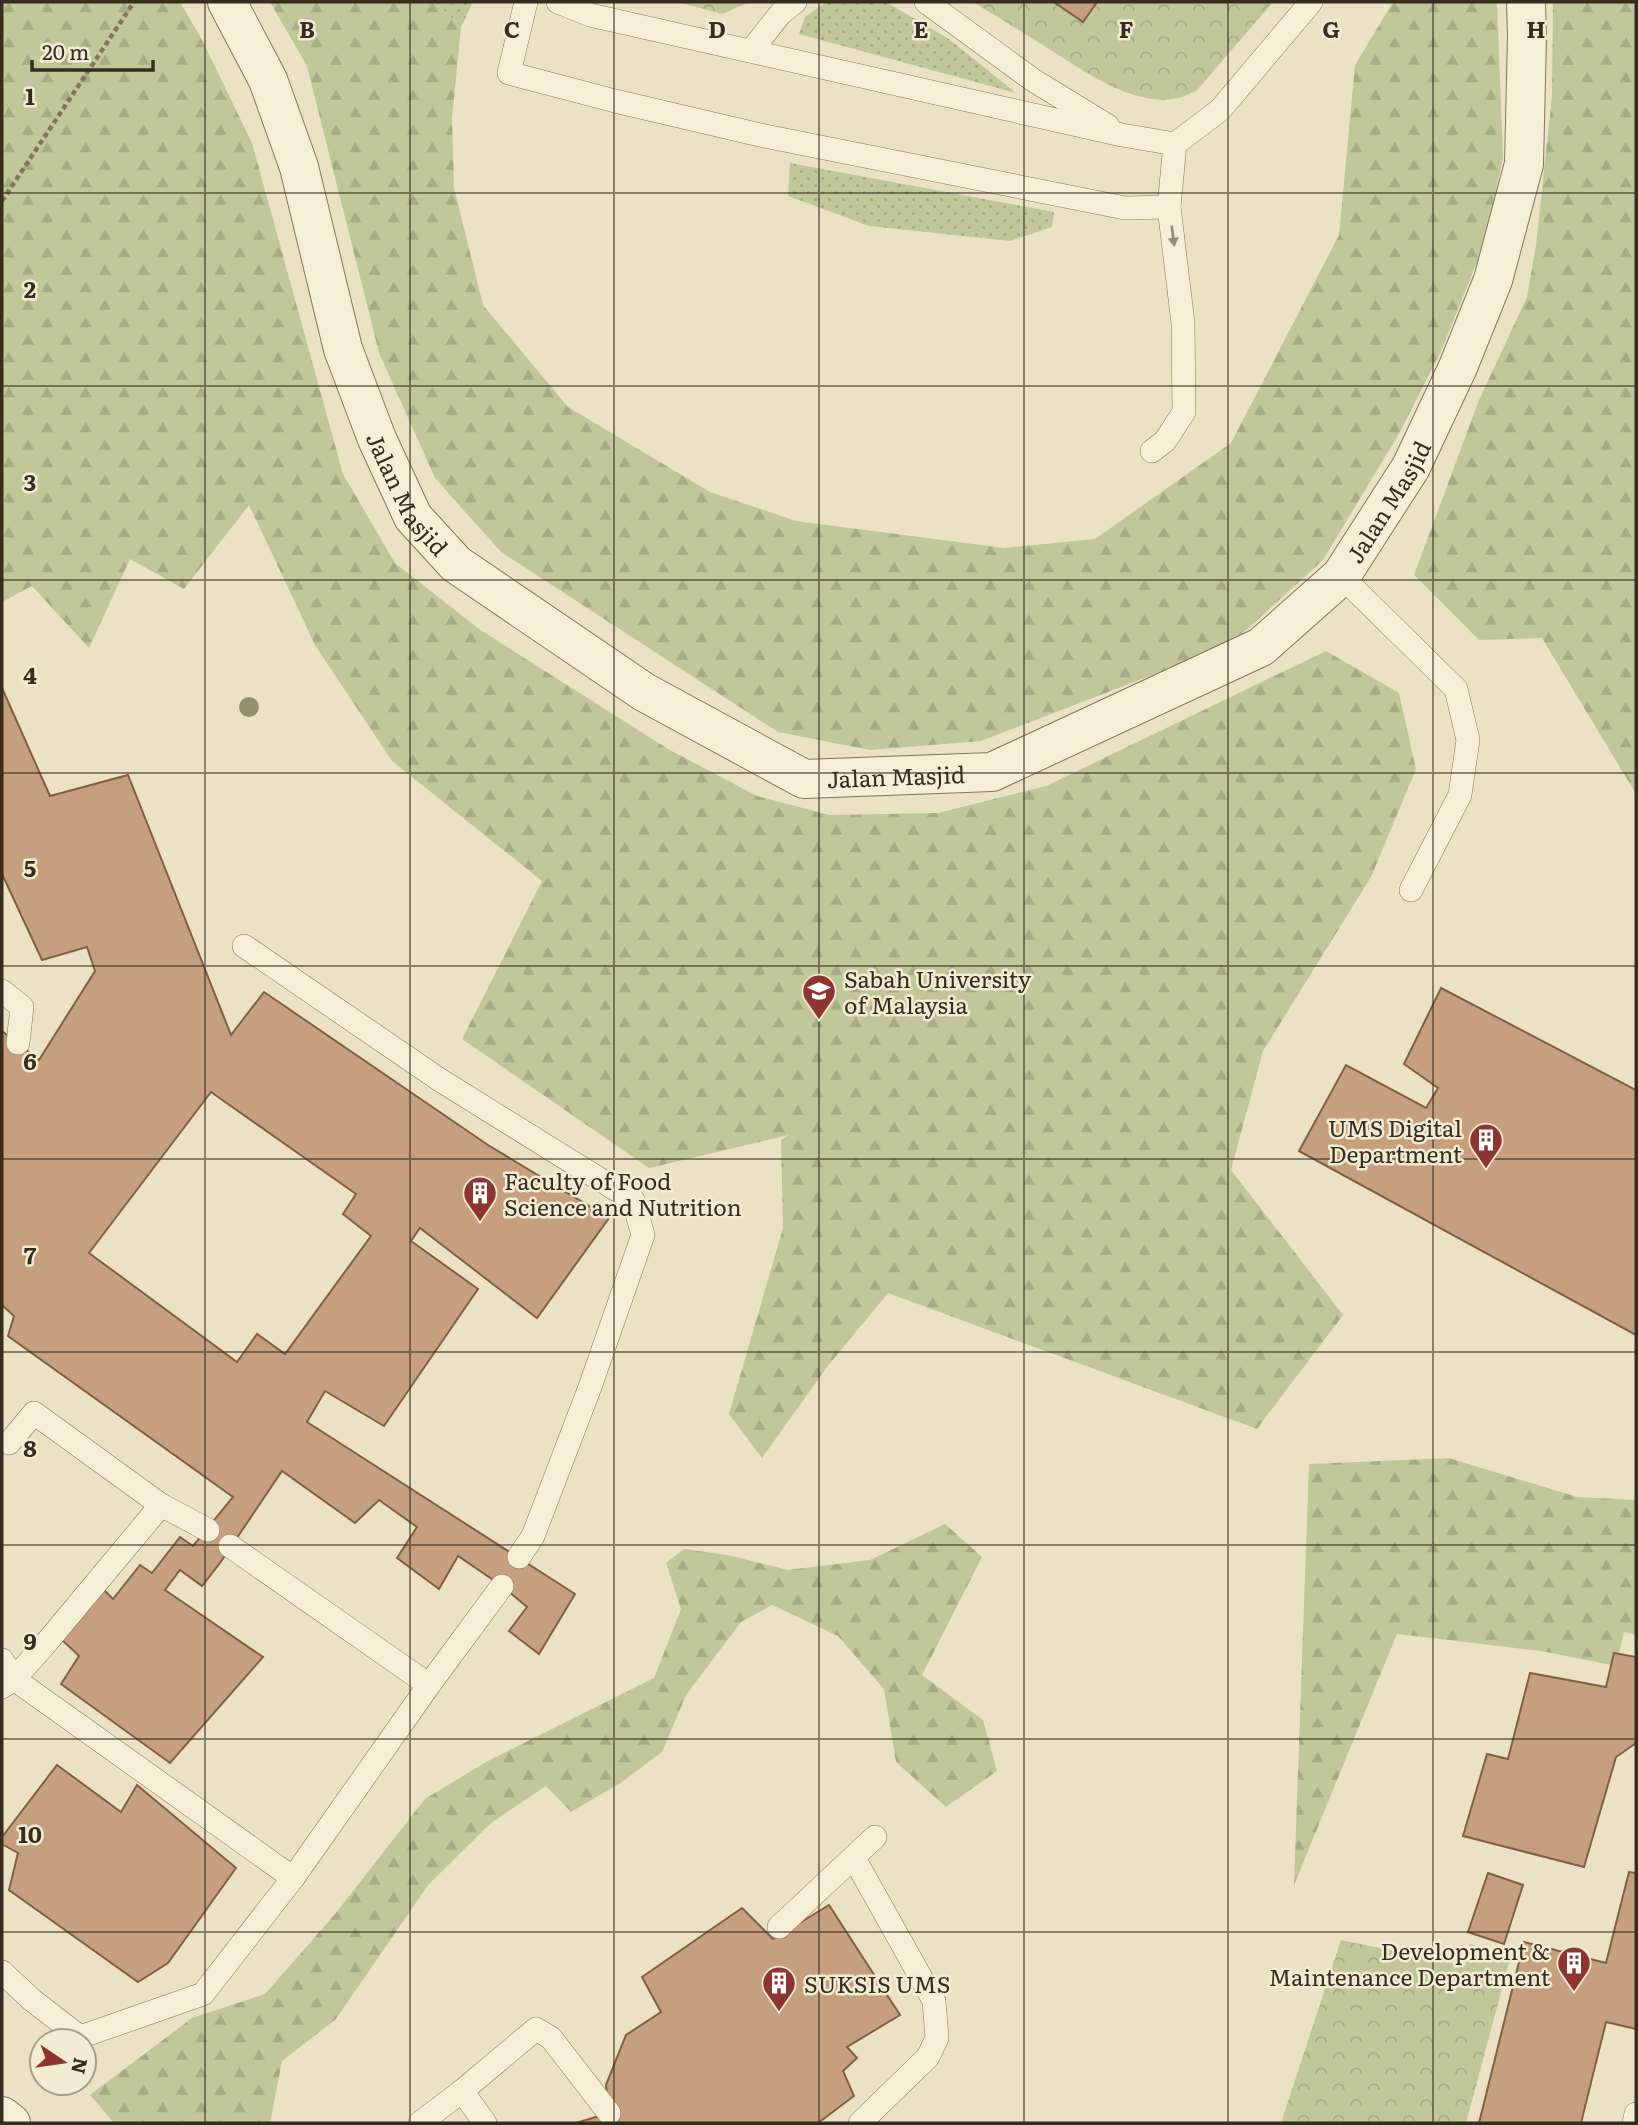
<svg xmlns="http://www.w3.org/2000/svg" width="1638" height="2125" font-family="Literata,serif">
  <defs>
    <pattern id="grass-dots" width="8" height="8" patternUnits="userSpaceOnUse" patternTransform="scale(1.75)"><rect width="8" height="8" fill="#c0c89a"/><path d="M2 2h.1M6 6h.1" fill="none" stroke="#a6ac84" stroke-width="1.8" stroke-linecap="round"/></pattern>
    <pattern id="forest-firs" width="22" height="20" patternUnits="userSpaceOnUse" patternTransform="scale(1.75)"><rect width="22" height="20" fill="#c0c89a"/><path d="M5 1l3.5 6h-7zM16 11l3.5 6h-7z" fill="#a6ac84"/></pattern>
    <pattern id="park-crowns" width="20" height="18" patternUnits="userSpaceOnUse" patternTransform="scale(1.75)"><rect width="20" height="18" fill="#c0c89a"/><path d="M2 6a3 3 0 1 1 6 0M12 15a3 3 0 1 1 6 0" fill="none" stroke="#a6ac84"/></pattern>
  </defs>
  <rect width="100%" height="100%" fill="#ebe2c5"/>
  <!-- grass -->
  <g fill="url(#grass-dots)">
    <path d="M435 2H473L461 27Z"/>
    <path d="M826 2H886L949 39 1016 93 799 34 805 17Z"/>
    <path d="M790 163 1054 212 1052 227 1010 241 869 226 788 196Z"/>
  </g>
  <!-- forest -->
  <g fill="url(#forest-firs)">
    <path d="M2 2H180L201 38 252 143 343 474 395 563 479 629 668 749 757 796 829 815 938 813 1046 786 1326 651 1399 693 1416 769 1371 877 1263 1051 1231 1170 1343 1315 1257 1429 888 1293 827 1367 762 1458 729 1414 783 1228 781 1140 789 1135 649 1168 462 1039 542 881 392 761 315 645 249 505 184 589 130 559 89 648 32 586 2 602Z"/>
    <path d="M270 2H435L461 27 452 118 454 188 483 305 568 407 710 492 796 521 1004 548 1095 539 1231 443 1339 235 1355 65 1393 2H1497L1503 157 1485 242 1441 351 1400 432 1323 560 1230 645 981 741 870 750 778 732 501 552 435 478 379 353 307 66Z"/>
    <path d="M1553 2H1636V794L1542 638 1479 640 1414 575 1479 400 1527 297 1536 245 1552 96Z"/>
    <path d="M1449 1458 1577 1497 1636 1500V1635L1624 1632 1616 1666 1541 1651 1397 1634 1294 1885 1309 1464Z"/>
    <path d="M945 1524 982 1557 922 1675 983 1720 997 1771 946 1807 896 1762 884 1689 838 1636 772 1605 741 1622 686 1695 662 1752 622 1782 571 1812 546 1786 491 1823 428 1885 336 2019 282 2061 270 2123H114L90 2095 192 2018 265 1994 335 1914 425 1799 486 1762 654 1678 681 1609 666 1563 684 1549 727 1555 788 1570 870 1560Z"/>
  </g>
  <!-- park -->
  <g fill="url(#park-crowns)">
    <path d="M678 2H749L722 14Z"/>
    <path d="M973 2H1273L1197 90C1149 120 1087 73 1046 47 1022 32 997 17 973 2Z"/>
    <path d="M1341 1940 1465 1966 1470 1944 1511 1955 1466 2123H1281Z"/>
  </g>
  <!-- building -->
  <g fill="#c6a07e" stroke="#826044" stroke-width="2" fill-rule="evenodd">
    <path d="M1054 2H1097L1083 22Z"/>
    <path d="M2 688 50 796 128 775 231 1035 264 992 488 1145 609 1218 537 1318 420 1228 411 1241 478 1289 384 1426 325 1391 307 1422 575 1594 539 1654 509 1631 527 1607 502 1586 458 1556 439 1589 397 1558 417 1527 379 1500 355 1523 282 1471 220 1563 202 1586 180 1570 165 1590 263 1657 170 1763 61 1684 79 1656 60 1638 102 1588 113 1599 140 1565 152 1573 180 1537 193 1546 233 1497 8 1336 14 1316 2 1305V1031L39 1060 95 971 87 947 42 960 2 874ZM211 1092 356 1194 343 1214 371 1236 285 1354 257 1334 237 1362 89 1253Z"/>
    <path d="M1441 988 1636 1090V1335L1299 1151 1346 1065 1426 1108 1438 1088 1404 1064Z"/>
    <path d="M1614 1653 1636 1657V1743L1616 1757 1584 1867 1463 1836 1487 1754 1508 1759 1530 1673 1606 1687Z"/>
    <path d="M57 1765 121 1812 137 1785 236 1868 168 1963 138 1982 9 1890 18 1853 2 1844V1837Z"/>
    <path d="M1629 1872 1636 1873V2029L1606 2022 1581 2123H1479L1524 1942 1606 1963Z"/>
    <path d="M1488 1873 1523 1885 1504 1944 1468 1932Z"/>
    <path d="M829 1905 900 2015 847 2047 857 2058 843 2071 854 2096 818 2123H576L609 2113 606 2085 626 2035 661 2012 642 1977 742 1908 773 1939Z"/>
  </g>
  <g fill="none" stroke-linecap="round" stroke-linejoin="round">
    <!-- lane casing -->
    <g stroke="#85745d" stroke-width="24">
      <g id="lane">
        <path d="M526 2 509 73 615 101 760 135 1125 208 1169 207"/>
        <path d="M558 2 590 15 1122 135 1175 144 1220 110 1311 2"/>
        <path d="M926 2 1033 80 1108 126"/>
        <path d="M751 51 780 14 795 2"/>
        <path d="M1152 451 1165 441 1184 412 1183 323 1169 207 1175 144"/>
        <path d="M1341 576 1456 689 1468 740 1460 795 1411 890"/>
        <path d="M244 946 440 1080 633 1200 643 1235 590 1387 533 1536 519 1557"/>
        <path d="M2 991 22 1007 18 1043"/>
        <path d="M161 1505 208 1530"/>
        <path d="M230 1546 429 1685"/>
        <path d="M2 1660 14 1679 293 1878"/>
        <path d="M2 1687 14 1679 47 1642 161 1505 34 1413 9 1443"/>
        <path d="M854 1858 934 2001 937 2038 928 2057 860 2123"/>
        <path d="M779 1927 875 1837"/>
        <path d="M2 1972 32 2000 80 2037 203 1994 293 1878 429 1685 502 1586"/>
        <path d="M462 2091 485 2123"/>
        <path d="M420 2123 462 2091 536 2029 551 2038 609 2113"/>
        <path d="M1634 2123 1636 2114"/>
      </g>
    </g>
    <!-- street casing -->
    <g stroke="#85745d" stroke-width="40">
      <g id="street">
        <path id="s1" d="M227 2 268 80 299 167 343 349 377 439 413 517 456 564 644 692 804 779 992 772 1261 647 1341 576 1411 467 1458 367 1493 280 1524 164 1527 36 1526 2"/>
        <path d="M2 2116 11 2123"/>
      </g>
    </g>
    <!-- path -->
    <path stroke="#85745d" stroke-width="4.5" stroke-dasharray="5 3.5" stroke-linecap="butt" d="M2 201 134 2"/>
    <!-- lane -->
    <use href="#lane" stroke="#f6efd8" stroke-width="23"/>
    <!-- street -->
    <use href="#street" stroke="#f6efd8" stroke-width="38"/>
  </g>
  <!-- trees -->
  <circle fill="#8f926e" cx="249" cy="707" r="10"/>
  <!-- one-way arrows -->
  <defs><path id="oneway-solid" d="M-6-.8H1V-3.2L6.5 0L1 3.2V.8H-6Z" transform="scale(1.75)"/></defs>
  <use fill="#968e7c" href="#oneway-solid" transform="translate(1173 236) rotate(83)"/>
  <!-- grid -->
  <path fill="none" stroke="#362c1f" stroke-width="2" stroke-opacity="0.55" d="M205 2V2123M410 2V2123M614 2V2123M819 2V2123M1024 2V2123M1228 2V2123M1433 2V2123M2 193H1636M2 386H1636M2 580H1636M2 773H1636M2 966H1636M2 1159H1636M2 1352H1636M2 1545H1636M2 1739H1636M2 1932H1636"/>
  <!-- icons -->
  <defs>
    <g id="university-pin" transform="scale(1.75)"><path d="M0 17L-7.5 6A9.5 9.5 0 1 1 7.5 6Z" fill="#8f3531" stroke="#f3ecd4"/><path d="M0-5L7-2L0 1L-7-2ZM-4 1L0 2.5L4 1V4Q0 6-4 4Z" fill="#fff"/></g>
    <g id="building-pin" transform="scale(1.75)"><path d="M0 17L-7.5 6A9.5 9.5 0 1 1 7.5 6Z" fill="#8f3531" stroke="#f3ecd4"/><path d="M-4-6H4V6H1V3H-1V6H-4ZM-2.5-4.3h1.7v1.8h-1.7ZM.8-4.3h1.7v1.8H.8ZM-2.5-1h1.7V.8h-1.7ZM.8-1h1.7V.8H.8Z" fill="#fff"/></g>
  </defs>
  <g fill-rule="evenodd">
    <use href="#university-pin" x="819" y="991"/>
    <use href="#building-pin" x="1486" y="1140"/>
    <use href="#building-pin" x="480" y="1193"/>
    <use href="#building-pin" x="1574" y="1963"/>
    <use href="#building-pin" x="779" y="1983"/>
  </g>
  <g text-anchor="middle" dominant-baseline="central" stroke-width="5" stroke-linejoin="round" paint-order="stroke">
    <!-- street labels -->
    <g font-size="23" fill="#362c1f" stroke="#f3ecd4">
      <text stroke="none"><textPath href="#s1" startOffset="527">Jalan Masjid</textPath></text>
      <text stroke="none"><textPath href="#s1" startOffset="1703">Jalan Masjid</textPath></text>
      <text stroke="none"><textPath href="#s1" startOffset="1115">Jalan Masjid</textPath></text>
    </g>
    <!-- poi labels -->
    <g font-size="23" fill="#362c1f" stroke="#f3ecd4" text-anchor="start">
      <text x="844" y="978">Sabah University<tspan x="844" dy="26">of Malaysia</tspan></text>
      <text x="1462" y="1127" text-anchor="end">UMS Digital<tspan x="1462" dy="26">Department</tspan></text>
      <text x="504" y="1180">Faculty of Food<tspan x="504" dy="26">Science and Nutrition</tspan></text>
      <text x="1550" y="1950" text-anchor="end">Development &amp;<tspan x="1550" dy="26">Maintenance Department</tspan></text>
      <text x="804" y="1983">SUKSIS UMS</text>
    </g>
  </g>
  <g font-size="23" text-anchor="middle" font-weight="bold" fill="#362c1f" stroke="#f3ecd4" stroke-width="5" stroke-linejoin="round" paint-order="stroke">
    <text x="307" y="38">B</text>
    <text x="512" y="38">C</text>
    <text x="717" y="38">D</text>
    <text x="921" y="38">E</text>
    <text x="1126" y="38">F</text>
    <text x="1331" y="38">G</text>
    <text x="1536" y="38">H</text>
    <text x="30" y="105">1</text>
    <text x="30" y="298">2</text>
    <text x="30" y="491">3</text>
    <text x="30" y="684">4</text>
    <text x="30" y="877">5</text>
    <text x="30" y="1070">6</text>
    <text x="30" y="1264">7</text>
    <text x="30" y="1457">8</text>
    <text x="30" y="1650">9</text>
    <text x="30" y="1843">10</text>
  </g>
  <!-- border -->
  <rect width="1638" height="2125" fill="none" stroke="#362c1f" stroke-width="7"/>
  <!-- north arrow -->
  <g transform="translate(63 2062) rotate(103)"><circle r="33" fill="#f3ecd4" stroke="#a79f8c" stroke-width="2"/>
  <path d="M0-5L12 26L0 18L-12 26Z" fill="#8f3531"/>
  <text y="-10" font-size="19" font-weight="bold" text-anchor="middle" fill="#362c1f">N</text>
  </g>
  <!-- scale -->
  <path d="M32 60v10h121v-10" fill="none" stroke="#362c1f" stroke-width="3.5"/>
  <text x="42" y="60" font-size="21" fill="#362c1f" stroke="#f3ecd4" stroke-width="5" paint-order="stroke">20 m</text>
</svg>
